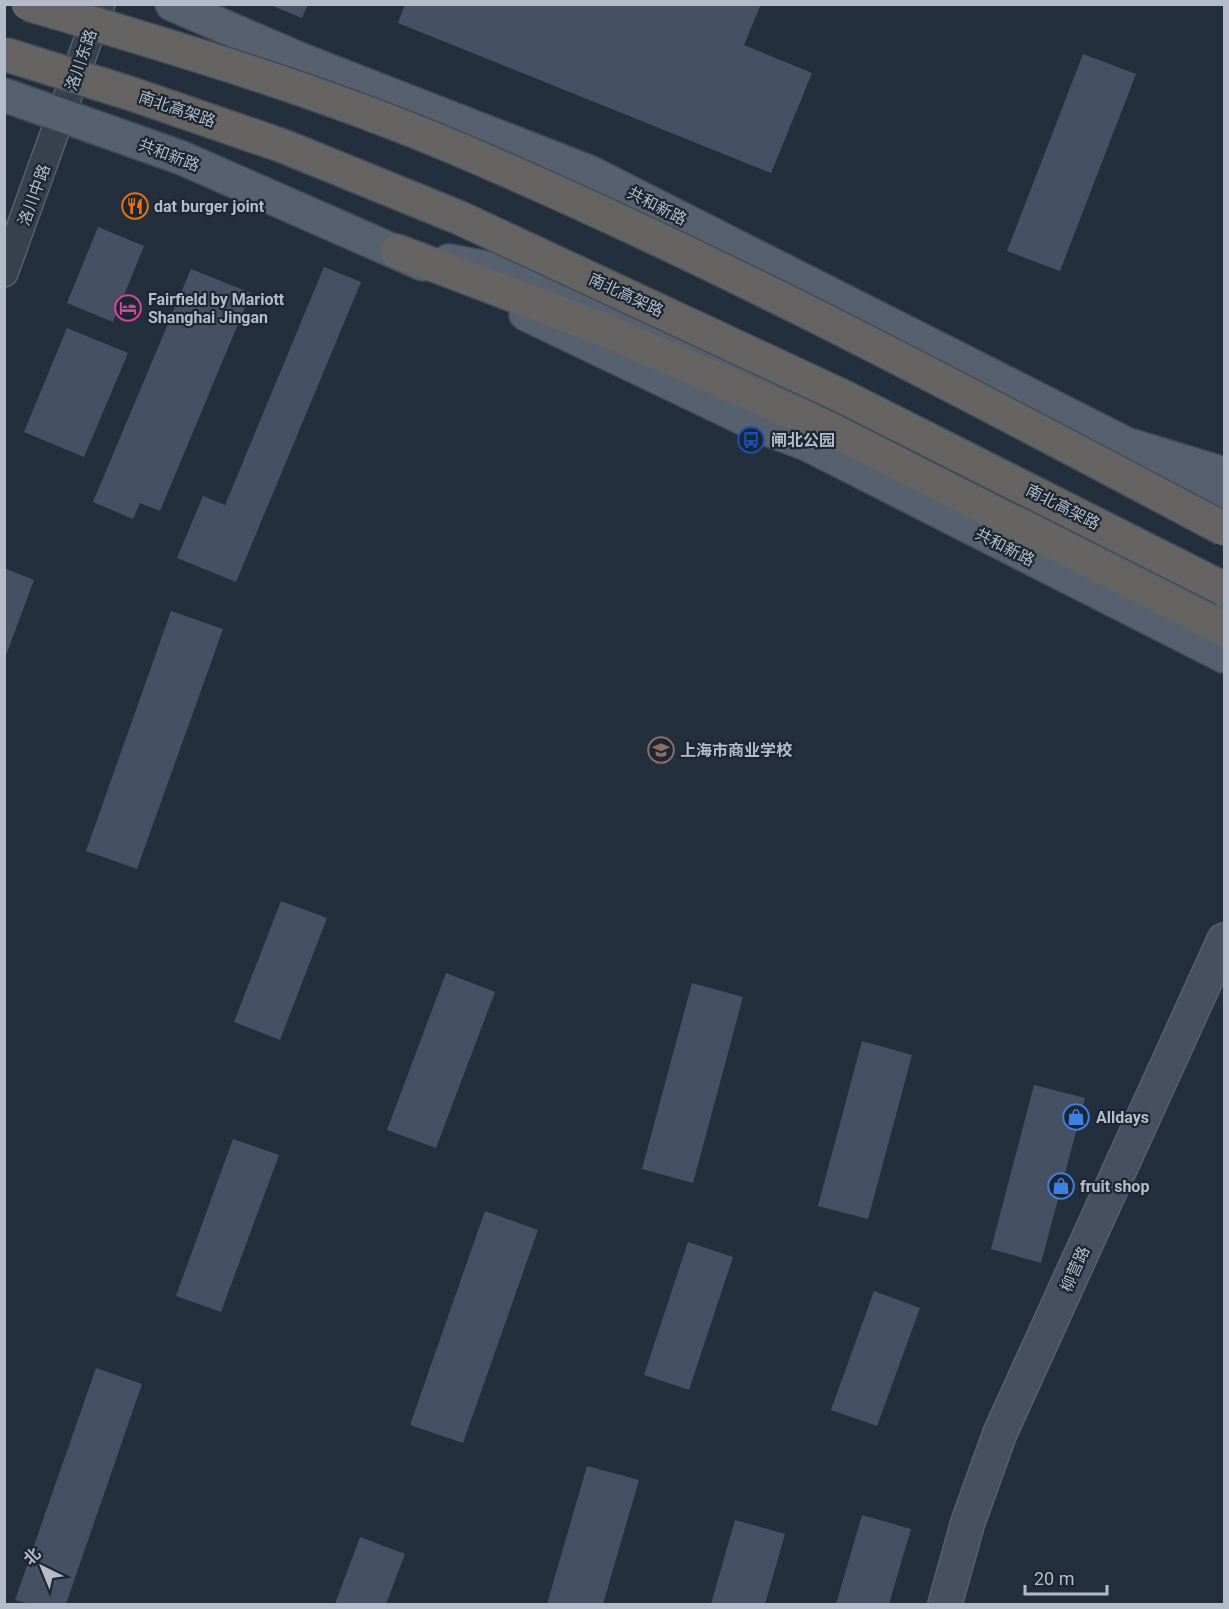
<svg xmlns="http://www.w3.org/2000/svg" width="1229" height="1609" font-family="Roboto,'Noto Sans SC',sans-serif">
  <rect width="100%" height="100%" fill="#242f3e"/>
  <!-- building -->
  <g fill="#455162">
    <path d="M268 4H308L302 18Z"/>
    <path d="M405 4H761L744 45 812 73 771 173 398 23Z"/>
    <path d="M1083 54 1136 74 1060 271 1007 251Z"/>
    <path d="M98 227 144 246 113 322 67 303Z"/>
    <path d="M324 267 361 282 236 582 177 558 203 496 225 505Z"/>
    <path d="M191 269 251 293 160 511 140 503 133 519 93 502Z"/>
    <path d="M67 328 128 353 84 457 24 432Z"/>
    <path d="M4 568 34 580 5 658H4Z"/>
    <path d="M171 611 223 629 137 869 86 851Z"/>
    <path d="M281 901 327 918 280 1040 234 1022Z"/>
    <path d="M446 973 495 992 436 1148 387 1130Z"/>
    <path d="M692 983 743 997 693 1183 642 1169Z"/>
    <path d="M862 1041 912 1055 868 1219 818 1206Z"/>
    <path d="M1034 1085 1085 1098 1041 1263 991 1249Z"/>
    <path d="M233 1139 279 1155 221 1312 176 1296Z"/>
    <path d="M485 1211 538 1230 463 1443 410 1425Z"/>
    <path d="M688 1242 733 1257 689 1390 644 1375Z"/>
    <path d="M874 1291 920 1308 877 1426 831 1410Z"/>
    <path d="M96 1368 142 1384 66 1604H29L15 1600Z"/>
    <path d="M587 1466 639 1480 603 1604H547Z"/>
    <path d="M862 1515 911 1529 889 1604H836Z"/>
    <path d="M735 1520 785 1534 765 1604H711Z"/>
    <path d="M360 1537 405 1554 386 1604H335Z"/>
  </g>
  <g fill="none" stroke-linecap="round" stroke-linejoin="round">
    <!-- minor casing -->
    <g stroke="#565f6c" stroke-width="30">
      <path id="minor" d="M4 273 101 4"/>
    </g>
    <!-- secondary casing -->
    <g stroke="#565f6c" stroke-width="36">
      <path id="secondary" d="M945 1604 968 1522 1000 1433 1224 940"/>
    </g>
    <!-- primary casing -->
    <g stroke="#414a57" stroke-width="36">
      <g id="primary">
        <path d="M172 4 299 59 589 172 1126 444 1224 474"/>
        <path d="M4 95 182 158 423 264"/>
        <path d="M449 261 533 277 718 359 804 401"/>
        <path d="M526 314 762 427 807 444 1224 656"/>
        <path d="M1162 467 1224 504"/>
        <path d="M1036 516 1224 609"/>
      </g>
    </g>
    <!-- trunk casing -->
    <g stroke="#434c59" stroke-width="36">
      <path id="trunk" d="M397 251 605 330 824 426 1224 629"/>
    </g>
    <!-- minor -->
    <use href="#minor" stroke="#38414e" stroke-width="27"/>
    <!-- secondary -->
    <use href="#secondary" stroke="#465061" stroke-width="33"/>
    <!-- primary -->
    <use href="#primary" stroke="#56606e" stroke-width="33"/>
    <!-- trunk -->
    <use href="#trunk" stroke="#656462" stroke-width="33"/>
    <!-- trunk-bridge casing -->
    <g stroke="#434c59" stroke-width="36" stroke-linecap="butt">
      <g id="trunk-bridge">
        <path d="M28 4C173 47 319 90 458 149 721 261 973 396 1224 529"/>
        <path d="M4 54 132 94 283 146 460 218 846 398 1224 589"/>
      </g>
    </g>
    <!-- trunk-bridge -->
    <use href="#trunk-bridge" stroke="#656462" stroke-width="33"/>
  </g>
  <!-- icons -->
  <defs>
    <g id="restaurant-ring" transform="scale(1.35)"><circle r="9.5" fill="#1d2633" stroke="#e8710a" stroke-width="1.5"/><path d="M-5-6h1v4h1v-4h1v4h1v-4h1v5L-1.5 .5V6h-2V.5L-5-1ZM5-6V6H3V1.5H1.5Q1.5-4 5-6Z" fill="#e8710a"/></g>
    <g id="hotel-ring" transform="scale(1.35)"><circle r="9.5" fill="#1d2633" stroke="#d1479c" stroke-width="1.5"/><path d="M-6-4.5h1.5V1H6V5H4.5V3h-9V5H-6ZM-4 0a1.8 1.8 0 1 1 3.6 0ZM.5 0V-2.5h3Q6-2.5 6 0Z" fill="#d1479c"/></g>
    <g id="bus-ring" transform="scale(1.35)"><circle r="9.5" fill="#1d2633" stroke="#1a4fb4" stroke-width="1.5"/><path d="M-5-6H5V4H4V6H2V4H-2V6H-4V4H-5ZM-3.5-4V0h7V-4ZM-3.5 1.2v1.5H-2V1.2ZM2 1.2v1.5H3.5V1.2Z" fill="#1a4fb4"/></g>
    <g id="school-ring" transform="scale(1.35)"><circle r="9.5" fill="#1d2633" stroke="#8d6e63" stroke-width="1.5"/><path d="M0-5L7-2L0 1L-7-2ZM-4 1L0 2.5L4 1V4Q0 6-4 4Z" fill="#8d6e63"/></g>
    <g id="shop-ring" transform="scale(1.35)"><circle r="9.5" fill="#1d2633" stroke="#3f7fe0" stroke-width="1.5"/><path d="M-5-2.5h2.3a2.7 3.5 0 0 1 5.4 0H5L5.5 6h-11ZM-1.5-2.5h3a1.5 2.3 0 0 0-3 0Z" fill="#3f7fe0"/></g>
  </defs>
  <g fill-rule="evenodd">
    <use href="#restaurant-ring" x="135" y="206"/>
    <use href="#hotel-ring" x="128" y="308"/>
    <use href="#bus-ring" x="751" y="440"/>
    <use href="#school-ring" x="661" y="750"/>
    <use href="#shop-ring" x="1076" y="1117"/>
    <use href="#shop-ring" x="1061" y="1186"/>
  </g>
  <g text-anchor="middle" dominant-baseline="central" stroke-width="4.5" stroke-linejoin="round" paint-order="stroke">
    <!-- street labels -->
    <g font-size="16" fill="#b4bcc9" stroke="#1d2633">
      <text transform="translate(81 60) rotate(-71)">洛川东路</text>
      <text transform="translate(177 109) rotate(19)">南北高架路</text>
      <text transform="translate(169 155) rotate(21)">共和新路</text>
      <text transform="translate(34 195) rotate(-70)">洛川中路</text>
      <text transform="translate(657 206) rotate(27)">共和新路</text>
      <text transform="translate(626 295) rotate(25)">南北高架路</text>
      <text transform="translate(1063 507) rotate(27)">南北高架路</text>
      <text transform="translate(1005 547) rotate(27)">共和新路</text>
      <text transform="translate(1075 1269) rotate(-66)">柳营路</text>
    </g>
    <!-- poi labels -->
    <g font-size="16" font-weight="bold" fill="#b4bcc9" stroke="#1d2633" text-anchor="start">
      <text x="154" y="206">dat burger joint</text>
      <text x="148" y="299">Fairfield by Mariott<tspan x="148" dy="18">Shanghai Jingan</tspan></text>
      <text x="771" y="440">闸北公园</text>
      <text x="680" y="750">上海市商业学校</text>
      <text x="1096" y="1117">Alldays</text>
      <text x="1080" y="1186">fruit shop</text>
    </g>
  </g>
  <!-- border -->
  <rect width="1229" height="1609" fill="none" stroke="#b4bcc9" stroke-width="12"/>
  <!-- north arrow -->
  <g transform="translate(42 1567) rotate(317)" stroke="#1d2633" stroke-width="4.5" paint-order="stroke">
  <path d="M0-4.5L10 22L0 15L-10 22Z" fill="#b4bcc9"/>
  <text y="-9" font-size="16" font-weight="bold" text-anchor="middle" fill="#b4bcc9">北</text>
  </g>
  <!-- scale -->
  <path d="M1025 1585v9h82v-9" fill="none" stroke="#b4bcc9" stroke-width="3"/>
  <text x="1034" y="1585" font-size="18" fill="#b4bcc9" stroke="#1d2633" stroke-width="4.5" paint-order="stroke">20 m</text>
</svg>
